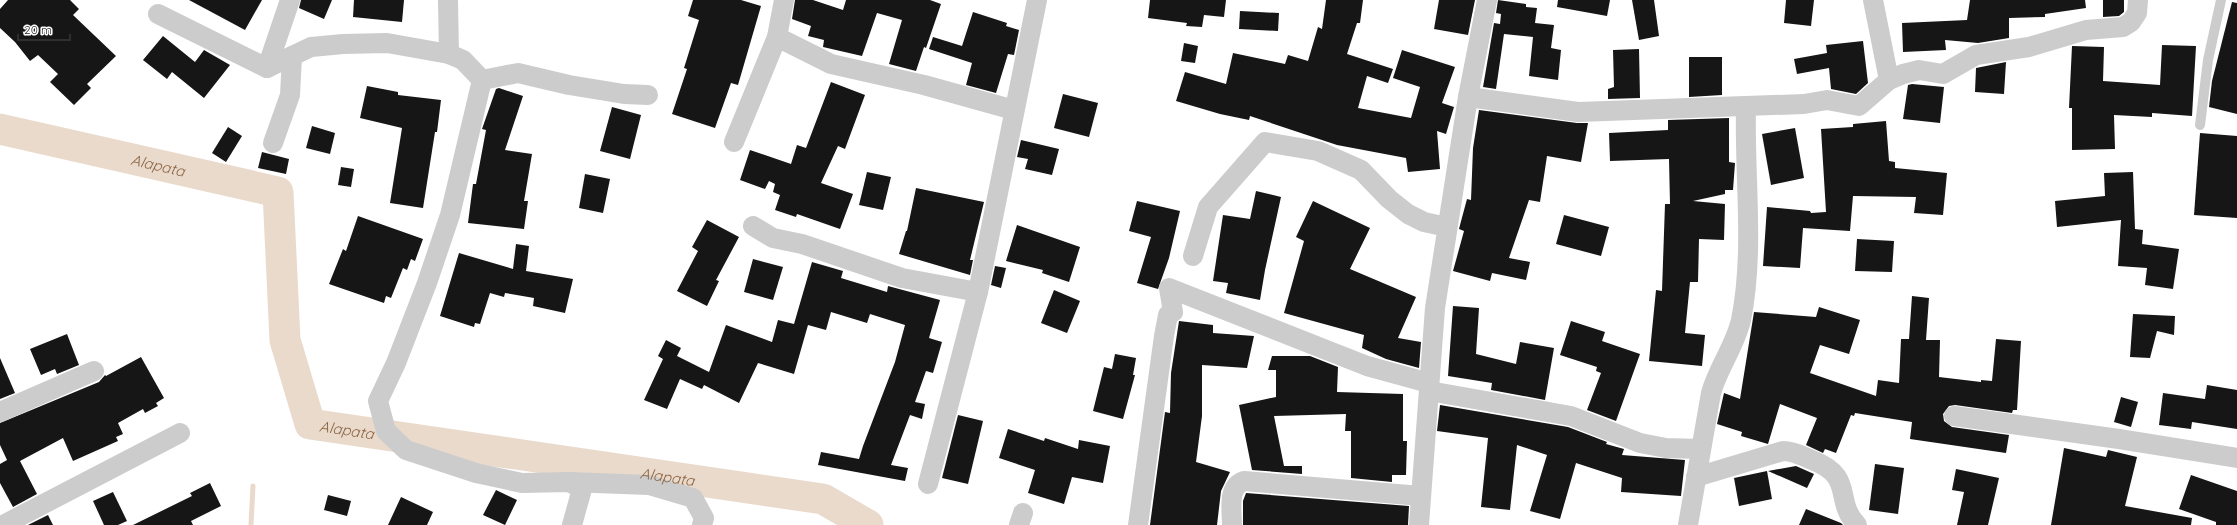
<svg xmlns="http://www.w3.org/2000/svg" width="2237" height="525" font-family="Quicksand,sans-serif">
  <rect width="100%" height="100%" fill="#fff"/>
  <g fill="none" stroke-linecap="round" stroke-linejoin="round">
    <!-- stream -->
    <path stroke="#eadacc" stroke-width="5" d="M251 525 253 486"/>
    <!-- river -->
    <path stroke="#eadacc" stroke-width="31" id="s1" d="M0 129 278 192 285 340 310 424 823 499 868 525"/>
  </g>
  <!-- building -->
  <g fill="#161616">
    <path d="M8 0H70L79 9 73 15 116 56 87 84 91 88 74 105 50 82 58 74 38 55 30 61 15 42 0 28V9Z"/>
    <path d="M189 0H262L245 30Z"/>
    <path d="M301 0H332L324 19 299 8Z"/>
    <path d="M354 0H404L402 22 353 17Z"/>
    <path d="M693 0H741L761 6 738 85 731 83 715 128 672 114 687 69 684 68 699 20 688 16Z"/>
    <path d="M795 0H813L843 10 846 0H930L941 4 926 48 924 47 916 71 889 64 902 20 877 13 862 56 823 47 824 40 808 36 811 26 792 19Z"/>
    <path d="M1150 0H1226L1224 17 1204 15 1202 27 1186 26 1187 23 1148 18Z"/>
    <path d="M1326 0H1363L1360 23H1357L1347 54 1393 69 1388 83 1367 76 1358 108 1411 118 1420 87 1393 78 1402 50 1455 67 1442 103 1454 107 1446 134 1437 131 1440 169 1408 172 1406 158 1337 145 1250 116 1249 120 1220 114 1176 101 1185 72 1226 84 1233 53 1285 64 1288 55 1308 61 1318 27 1322 29Z"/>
    <path d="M1439 0H1475L1468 35 1434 29Z"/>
    <path d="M1498 0 1526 4V7L1537 8 1535 23 1554 25 1551 48 1561 50 1558 80 1529 76 1533 37 1504 34 1496 89 1483 87 1494 23 1500 24 1501 14 1496 13Z"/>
    <path d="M1558 0H1610L1607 16 1557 7Z"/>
    <path d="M1632 0H1654L1659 36 1639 40Z"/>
    <path d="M1786 0H1814L1811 26 1784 23Z"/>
    <path d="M1970 0H2085L2086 8 2045 14V17L2009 18V38L1978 43 1945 40 1946 50 1903 52 1902 23 1967 20Z"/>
    <path d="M2103 0H2124V12L2119 16 2103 17Z"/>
    <path d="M2232 2 2237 3V114L2209 107 2212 81Z"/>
    <path d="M1240 11 1279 13 1278 31 1239 29Z"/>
    <path d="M973 12 1007 23 1006 26 1019 30 1014 55 1008 54 996 93 966 85 972 63 929 49 933 37 962 46Z"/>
    <path d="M163 36 195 62 204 50 230 65 204 98 172 72 167 79 143 60Z"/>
    <path d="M1863 41 1868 83 1856 94 1831 89 1829 68 1797 74 1794 59 1827 53 1826 45Z"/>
    <path d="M1184 43 1198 46 1195 63 1181 61Z"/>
    <path d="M2162 45 2196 46 2192 116 2152 113V117L2114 115 2115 149 2072 150V108H2069L2072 46 2104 47 2103 81 2160 85Z"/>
    <path d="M1639 49 1640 98 1608 99V89L1614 87 1613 50Z"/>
    <path d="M1689 57H1722V95L1689 97Z"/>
    <path d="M2006 62 2004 94 1975 92 1976 68Z"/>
    <path d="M831 82 865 95 845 149 838 146 821 183 853 194 840 229 797 214 796 217 775 210 780 195 773 192 775 184 769 181 765 189 740 180 750 150 791 164 797 145 806 148Z"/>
    <path d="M1912 84 1944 87 1940 123 1903 119 1908 85Z"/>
    <path d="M367 86 398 92V95L441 100 437 132H435L423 208 390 203 402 128 360 118Z"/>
    <path d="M499 88 523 96 505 150 532 154 524 201H528L524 229 468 223 473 184H476L486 130 482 129 496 89Z"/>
    <path d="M1063 94 1098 103 1089 137 1054 128Z"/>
    <path d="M612 107 641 115 630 159 600 151Z"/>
    <path d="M1479 110 1577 123H1588L1581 162 1547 156 1540 202 1529 200 1509 258 1530 262 1526 280 1492 273 1490 281 1453 271 1464 231 1459 229 1460 225 1467 199 1471 200 1473 148Z"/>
    <path d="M1729 118V162L1735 163 1733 190H1725V194L1693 201 1725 204 1724 240 1699 239 1698 282H1690L1685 333 1705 335 1702 366 1649 361 1656 290 1662 291 1665 204H1670L1669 159 1610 161 1609 133 1668 130V120Z"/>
    <path d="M1886 121 1889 161 1895 162V168L1947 173 1943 215 1914 213 1916 197 1853 196 1850 231 1803 228 1800 268 1763 266 1767 207 1810 211 1811 213 1826 212 1821 129 1853 127V124Z"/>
    <path d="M312 126 335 133 330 154 306 148Z"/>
    <path d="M228 127 242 136 226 162 212 153Z"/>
    <path d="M1795 128 1804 178 1771 185 1762 134Z"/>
    <path d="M2200 133 2237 136V218L2194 215Z"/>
    <path d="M1021 140 1059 149 1052 175 1025 169 1028 159 1017 157Z"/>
    <path d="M262 152 289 159 286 174 258 168Z"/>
    <path d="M341 167 354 169 351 187 338 185Z"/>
    <path d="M867 172 891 177 883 210 859 205Z"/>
    <path d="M2133 172 2135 229 2143 230 2142 244 2179 249 2173 289 2145 285 2147 268 2118 266 2121 220 2057 227 2055 201 2105 196 2104 173Z"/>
    <path d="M585 174 610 179 603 213 579 208Z"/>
    <path d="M916 188 984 202 970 260H973L970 275 899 254 906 231H907Z"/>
    <path d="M1256 191 1281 197 1265 270 1260 300 1226 293 1228 283 1213 281 1223 215 1250 219Z"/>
    <path d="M1137 201 1180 211 1169 258 1158 289 1137 283 1151 237 1129 231Z"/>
    <path d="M1313 201 1370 228 1350 269 1416 297 1398 338 1421 342 1419 368 1386 359 1362 348 1364 335 1284 313 1304 241 1296 237Z"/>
    <path d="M1564 215 1609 227 1601 256 1556 244Z"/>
    <path d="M358 216 423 239 415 261 411 259 407 270 403 268 391 298 386 296 384 303 329 284 343 249 346 251Z"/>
    <path d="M707 220 739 237 716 280 719 281 707 306 677 291 698 251 692 247Z"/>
    <path d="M1017 225 1080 247 1069 282 1042 273 1043 270 1006 261Z"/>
    <path d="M1857 239 1894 241 1892 272 1855 271Z"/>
    <path d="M516 244 529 246 526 271 573 279 565 313 533 306 534 298 505 293 504 297 490 293 480 324 475 323 474 327 440 316 459 253 513 269Z"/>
    <path d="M753 259 783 267 773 300 744 292Z"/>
    <path d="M812 262 843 271 841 278 887 292 888 286 940 300 929 338 942 342 933 373 926 371 915 402 925 404 922 419 910 415 891 465 908 468 905 481 818 465 821 452 859 459 863 446 895 362 905 325 870 314 867 323 831 312 826 330 808 325 794 374 758 363 739 403 704 385 702 389 680 379 667 409 644 400 663 359 658 356 666 340 681 348 677 356 709 372 726 325 772 342 778 320 794 324Z"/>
    <path d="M995 266 1006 268 1001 288 991 285Z"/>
    <path d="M1054 290 1080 301 1067 333 1041 323Z"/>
    <path d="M1912 296 1929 298 1926 340H1940L1939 377 1981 382V380L1992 381 1996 339 2021 341 2017 410H2013L2012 413 1955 405 1949 406 1943 414 1944 421 1952 427 2009 435 2006 453 1910 439 1912 422 1855 413 1854 416 1851 415 1836 453 1825 449 1823 453 1806 445 1817 418 1780 404 1768 444 1741 436 1742 432 1717 424 1724 393 1740 399 1754 312 1816 317 1819 307 1860 320 1849 354 1820 345 1810 373 1876 396 1878 380 1899 383 1901 339H1909Z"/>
    <path d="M1453 306 1479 308 1476 354 1516 364 1520 342 1554 348 1545 400 1491 390 1492 383 1448 376Z"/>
    <path d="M2133 314 2175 316 2174 335 2157 331 2150 358 2130 357Z"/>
    <path d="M1179 321 1213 325V333L1254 336 1247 368 1202 365V416L1196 462 1230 472 1221 491 1217 525H1150L1165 412 1170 413 1171 373Z"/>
    <path d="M1571 321 1605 332 1602 341 1640 354 1616 421 1587 410 1601 373 1596 371 1597 367 1560 355Z"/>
    <path d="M67 334 79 365 57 374 55 369 41 375 30 349Z"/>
    <path d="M1115 354 1136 358 1133 375H1135L1123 419 1093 411 1104 367 1112 369Z"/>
    <path d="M1272 356H1310L1338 367 1337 392 1403 394V441H1407L1406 475H1392V482L1351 478V431H1345L1346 414 1274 416 1284 466H1302V474L1252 470 1239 405 1276 397V370H1268Z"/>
    <path d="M141 357 164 398 156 403 158 406 145 413 143 409 118 423 123 434 116 437 118 441 73 461 63 438 20 461 37 494 13 507 0 483V464L7 460 0 445V423L99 382 105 375 106 376Z"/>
    <path d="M0 358 15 393 0 399Z"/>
    <path d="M2207 385 2237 390V429L2192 422 2191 429 2159 425 2163 393 2205 399Z"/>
    <path d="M2121 397 2138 402 2131 427 2114 422Z"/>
    <path d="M1440 405 1568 427 1607 442 1606 444 1624 449 1622 455 1685 460 1681 496 1621 492 1622 478 1576 463 1560 519 1530 511 1547 455 1517 445 1510 510 1481 507 1488 438 1437 431Z"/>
    <path d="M958 415 983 421 968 484 942 478Z"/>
    <path d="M1008 429 1044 441 1045 438 1078 449 1079 440 1110 446 1103 483 1072 477 1064 504 1028 493 1035 470 999 458Z"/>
    <path d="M2064 448 2106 457 2108 450 2137 457 2125 506 2192 518 2191 525H2051Z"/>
    <path d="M1875 464 1904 468 1898 514 1869 510Z"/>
    <path d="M1796 466 1814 474 1807 488 1768 471Z"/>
    <path d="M1956 469 1999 478 1988 525H1957L1964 492 1952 490Z"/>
    <path d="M1767 471 1772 499 1739 506 1734 478Z"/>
    <path d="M2191 475 2237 491V525H2216V522L2179 509Z"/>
    <path d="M210 483 221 506 191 521 193 525H133L192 496 190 493Z"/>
    <path d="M496 490 517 500 505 525 483 515Z"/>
    <path d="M113 492 127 521 118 525H104L93 501Z"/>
    <path d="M1246 493 1409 506 1408 525H1243V501Z"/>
    <path d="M328 495 351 501 347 516 324 510Z"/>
    <path d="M401 497 433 512 427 525H388Z"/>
    <path d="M1806 509 1841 523 1843 525H1799Z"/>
    <path d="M48 515 53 525H28Z"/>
  </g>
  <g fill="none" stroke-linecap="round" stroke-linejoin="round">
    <!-- lane -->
    <path stroke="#ccc" stroke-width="10" d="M2200 125 2208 60 2221 0"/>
    <!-- street -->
    <g stroke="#ccc" stroke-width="20">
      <path d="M290 0 267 68 311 47 343 44 387 43 449 54"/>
      <path d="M448 0 449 54 463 60 482 80 518 73 569 85 624 94 648 95"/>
      <path d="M1873 0 1889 80"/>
      <path d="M158 14 267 68"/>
      <path d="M777 37 831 64 924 85 1014 110"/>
      <path d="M482 80 450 215 427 283 396 363 378 401 386 431 406 450 476 473 522 483 569 482 582 489 572 525"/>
      <path d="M1468 97 1578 112 1804 104 1827 100 1859 106 1889 80 1903 74 1919 70 1943 74 1976 55 2029 47 2086 30 2123 27 2131 22 2137 13 2138 0"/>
      <path d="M734 142 777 37 784 0"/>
      <path d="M273 143 290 95 292 56"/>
      <path d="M753 226 773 238 802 244 902 278 978 292"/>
      <path d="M1193 256 1208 207 1265 142 1318 151 1361 170 1389 199 1408 214 1424 222 1447 227"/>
      <path d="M1429 391 1571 416 1640 443 1666 448 1701 449"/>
      <path d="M0 412 94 371"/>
      <path d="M1954 416 2119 439 2237 458"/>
      <path d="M1696 477 1783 451C1794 451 1802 456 1812 460 1856 477 1833 500 1857 525"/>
      <path d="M569 482 649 485 693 498 704 518 702 525"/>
      <path d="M928 484 978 292 1037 0"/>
      <path d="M5 524 180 433"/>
      <path d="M1019 525 1023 513"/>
      <path d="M1138 525 1164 336 1168 315 1173 312 1169 288 1367 366 1429 383"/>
      <path d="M1232 525C1232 509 1227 487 1244 481L1421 496"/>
      <path d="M1419 525 1435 308 1468 97 1487 0"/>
      <path d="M1688 525 1711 393C1718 368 1735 346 1741 320 1755 250 1744 176 1746 106"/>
    </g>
  </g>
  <g text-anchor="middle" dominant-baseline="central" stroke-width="4" stroke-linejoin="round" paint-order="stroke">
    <!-- water labels -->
    <g font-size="15" font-style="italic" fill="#8c6543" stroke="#fff">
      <text stroke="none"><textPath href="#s1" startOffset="162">Alapata</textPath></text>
      <text stroke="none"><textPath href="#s1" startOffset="558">Alapata</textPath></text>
      <text stroke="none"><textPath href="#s1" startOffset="882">Alapata</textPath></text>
    </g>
  </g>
  <!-- scale -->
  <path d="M18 34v6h52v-6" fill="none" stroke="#2f2f2f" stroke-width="2"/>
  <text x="24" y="34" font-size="12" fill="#2f2f2f" stroke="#ffffff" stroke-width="3" paint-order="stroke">20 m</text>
</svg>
